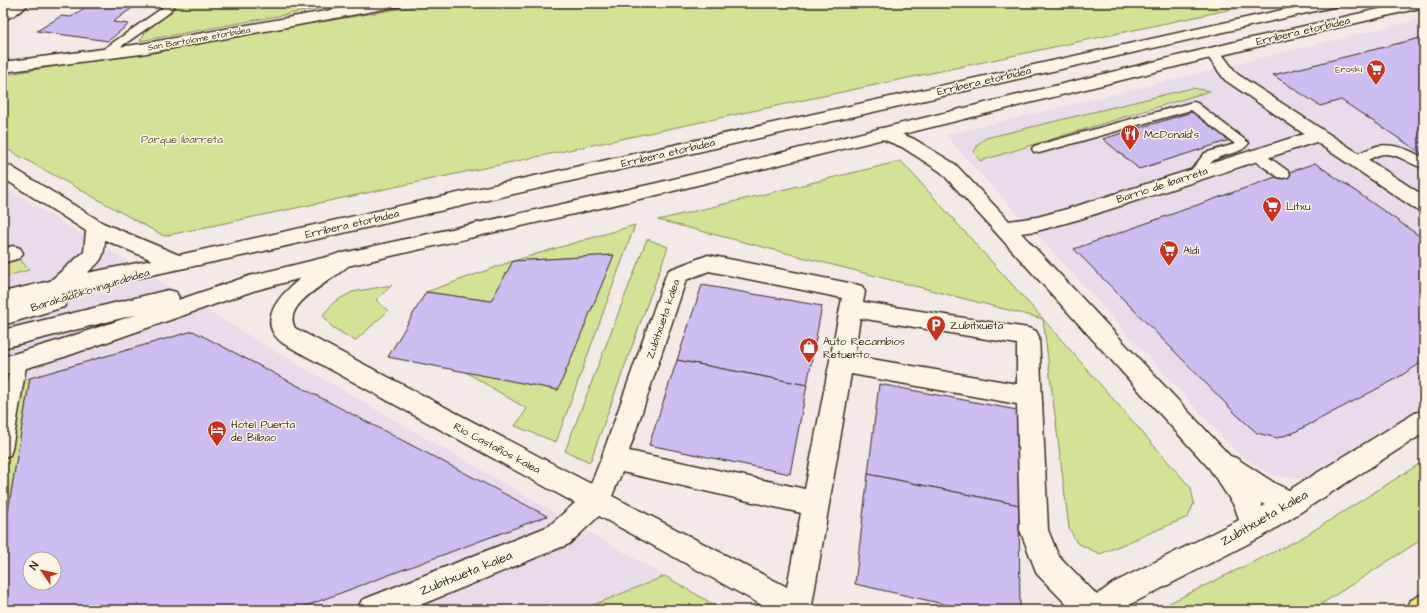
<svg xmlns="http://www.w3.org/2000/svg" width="1427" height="613" font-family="'Architects Daughter',sans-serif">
  <rect width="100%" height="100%" fill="#f2eae7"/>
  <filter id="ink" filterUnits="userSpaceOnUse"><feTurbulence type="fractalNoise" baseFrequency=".025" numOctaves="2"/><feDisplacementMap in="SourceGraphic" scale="8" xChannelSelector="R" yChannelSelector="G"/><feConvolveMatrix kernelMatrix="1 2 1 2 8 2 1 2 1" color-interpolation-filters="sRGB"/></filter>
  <g filter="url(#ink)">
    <!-- built -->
    <g fill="#e7ddea" fill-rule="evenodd">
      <path d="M1424 18V405L1302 479 1271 475 1239 455 945 135Z"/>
      <path d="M3 186 261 343 665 576 581 610H3ZM30 559H54V583H30Z"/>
    </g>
    <!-- green -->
    <g fill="#d4e295" stroke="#88865a">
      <path d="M180 3H350L140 41 146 31Z"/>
      <path d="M434 3H1261L164 236 3 147V75Z"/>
      <path d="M1192 88 1210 91 980 161 974 152 979 143 986 138Z"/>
      <path d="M901 161 1043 319 1191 488 1194 503 1188 517 1100 554 1077 543 1069 528 1043 319 658 220Z"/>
      <path d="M635 225 556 442 515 426 527 409 464 371 558 390 613 255 513 261 491 301 426 292 513 261Z"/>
      <path d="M3 238 29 270 3 277Z"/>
      <path d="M647 239 668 247 590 462 565 451Z"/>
      <path d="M392 285 376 300 388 311 355 341 332 327 323 315 334 302 352 292Z"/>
      <path d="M30 378 3 541V386Z"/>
      <path d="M1424 461V538L1312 610H1155L1300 539Z"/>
      <path d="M665 576 723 610H581Z"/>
    </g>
    <!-- building -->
    <g fill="#ccbef0" stroke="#3b2a1e" fill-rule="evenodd">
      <path d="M91 3H139L113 22 129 24 108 41 37 31 61 16 71 17Z"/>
      <path d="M1424 37V155L1341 100 1320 106 1273 75Z"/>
      <path d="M1192 112 1230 140 1139 169 1103 139Z"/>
      <path d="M1315 163 1424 239V361L1394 380 1293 433 1277 438 1257 433 1236 414 1074 249Z"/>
      <path d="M614 255 558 390 388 357 426 292 491 301 513 261Z"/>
      <path d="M702 285 822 306 807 385 677 360Z"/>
      <path d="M193 331 547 516 295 610H3V541L30 378ZM30 559H54V583H30Z"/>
      <path d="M677 360 807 385 790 474 649 445Z"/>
      <path d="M879 384 1017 410 1019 505 868 474Z"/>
      <path d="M868 474 1019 505 1020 610H970L855 584Z"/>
    </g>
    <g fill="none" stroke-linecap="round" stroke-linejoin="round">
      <!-- lane casing -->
      <g stroke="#3b2a1e" stroke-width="3">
        <g id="lane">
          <path d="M165 3H175L169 13 106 57H98L96 55 98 53 161 9Z"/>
          <path d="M1193 102 1197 103 1249 143C1241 155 1227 152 1216 159 1205 164 1205 181 1190 177L1188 174 1205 153 1235 144 1191 110 1039 153 1034 152 1032 149 1034 146Z"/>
          <path d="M1377 146C1393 143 1410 150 1424 158V168C1410 165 1400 154 1385 154 1373 154 1364 166 1352 163L1350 160C1355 153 1369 149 1377 146Z"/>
          <path d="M1255 150 1260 151 1288 171 1290 174 1288 177 1283 178 1278 177 1250 157 1248 154 1250 151Z"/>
          <path d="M19 354 25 356 27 361 12 449 10 455 3 457V400L11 361 13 356Z"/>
        </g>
      </g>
      <!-- street casing -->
      <g stroke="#3b2a1e" stroke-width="3">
        <g id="street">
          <path d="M12 3H29C24 10 12 17 3 20V9Z"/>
          <path d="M370 3H402L400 6 395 7 141 54 3 72V62L141 44Z"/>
          <path d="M1213 48 1219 50 1237 74 1424 196V212L1417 210 1316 142 1080 219 1037 231 1021 233 1230 456 1236 458 1276 484 1289 490 1415 413 1424 410V433L1265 535 1133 603 1124 610H1072L1037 574 1020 530 1017 404 851 374 812 605 815 610H771L599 516 569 544 408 610H357L362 600 549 526 575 503 284 344C248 318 292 283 315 268 322 263 332 254 341 253 344 253 347 254 350 255L353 260C344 277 279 301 295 328L591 484 601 459 666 275 669 270 708 255 854 284 862 286 865 292 863 302 1028 328 1036 331 1039 337 1048 530 1058 555 1097 595 1113 583 1239 520 1235 507 1209 468 941 172 902 147 877 137 874 133 877 129 883 128 889 129 914 139 955 164 1009 221 1037 217 1067 209 1304 134 1225 80 1205 53 1207 50ZM709 271 842 298 805 489 629 451 686 280ZM860 318 1017 344V384L854 356ZM622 472 801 513 787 587 612 496ZM1261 503 1265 505 1262 507Z"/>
          <path d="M13 246 20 248 23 253 20 258 3 263V249Z"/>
        </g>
      </g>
      <!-- secondary casing -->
      <g stroke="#3b2a1e" stroke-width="3">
        <g id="secondary">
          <path d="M1313 3H1340L1338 6 1333 7 251 254 61 294 64 295 67 301 64 307 3 325V309L10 306 3 308V292L50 281 84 252 86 231 3 178V164L10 166 103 223 179 255ZM105 240 152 260 87 273C101 261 104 259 105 240Z"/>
          <path d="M1405 3H1424V7L1243 50 657 195 343 267 253 291 64 357 3 375V357L54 342 138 314 3 348V330L168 290 176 292 179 298 178 300 249 276 343 253 657 183 1243 40Z"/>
        </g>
      </g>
      <!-- highway casing -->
      <g stroke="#3b2a1e" stroke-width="3">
        <path id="highway" d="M1424 593V610H1406L1411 600Z"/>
      </g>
      <!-- lane -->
      <use href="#lane" fill="#fcf5e5" fill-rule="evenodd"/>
      <!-- street -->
      <use href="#street" fill="#fcf5e5" fill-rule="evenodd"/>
      <!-- secondary -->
      <use href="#secondary" fill="#fcf5e5" fill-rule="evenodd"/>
      <!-- highway -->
      <use href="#highway" fill="#f4e382" fill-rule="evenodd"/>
    </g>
  </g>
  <!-- icons -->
  <defs>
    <g id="supermarket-pin" transform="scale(1)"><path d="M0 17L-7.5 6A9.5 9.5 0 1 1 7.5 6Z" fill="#c8321e" stroke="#fcf5e5"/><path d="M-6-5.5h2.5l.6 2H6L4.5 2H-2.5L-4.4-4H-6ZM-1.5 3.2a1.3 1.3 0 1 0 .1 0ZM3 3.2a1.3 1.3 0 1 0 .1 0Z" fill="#fff"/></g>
    <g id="restaurant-pin" transform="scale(1)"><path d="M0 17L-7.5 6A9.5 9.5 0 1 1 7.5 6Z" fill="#c8321e" stroke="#fcf5e5"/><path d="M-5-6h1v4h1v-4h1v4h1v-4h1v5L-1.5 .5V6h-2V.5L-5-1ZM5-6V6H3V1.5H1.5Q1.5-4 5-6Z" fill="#fff"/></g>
    <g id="parking-pin" transform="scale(1)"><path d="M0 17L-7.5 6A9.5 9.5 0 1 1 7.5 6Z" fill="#c8321e" stroke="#fcf5e5"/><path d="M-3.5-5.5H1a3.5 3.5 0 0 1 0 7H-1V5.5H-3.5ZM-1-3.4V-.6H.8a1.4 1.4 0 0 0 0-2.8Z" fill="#fff"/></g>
    <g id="shop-pin" transform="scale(1)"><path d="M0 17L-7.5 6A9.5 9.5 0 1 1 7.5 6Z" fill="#c8321e" stroke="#fcf5e5"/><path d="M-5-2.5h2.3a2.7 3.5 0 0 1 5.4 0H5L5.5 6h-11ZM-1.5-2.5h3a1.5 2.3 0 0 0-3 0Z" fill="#fff"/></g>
    <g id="hotel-pin" transform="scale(1)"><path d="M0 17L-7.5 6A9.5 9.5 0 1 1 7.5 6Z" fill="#c8321e" stroke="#fcf5e5"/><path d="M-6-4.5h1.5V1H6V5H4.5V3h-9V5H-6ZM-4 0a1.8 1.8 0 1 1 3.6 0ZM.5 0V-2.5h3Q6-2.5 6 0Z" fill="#fff"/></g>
  </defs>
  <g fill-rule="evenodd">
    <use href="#supermarket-pin" x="1376" y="69"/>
    <use href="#restaurant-pin" x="1130" y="134"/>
    <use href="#supermarket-pin" x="1272" y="206"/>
    <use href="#supermarket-pin" x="1169" y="250"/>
    <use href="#parking-pin" x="936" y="325"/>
    <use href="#shop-pin" x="809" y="347"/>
    <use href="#hotel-pin" x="217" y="430"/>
  </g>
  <g text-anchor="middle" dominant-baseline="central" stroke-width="3" stroke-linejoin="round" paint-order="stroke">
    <!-- far-street labels -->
    <g font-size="9" fill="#3b2a1e" stroke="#fcf5e5">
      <text transform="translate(199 39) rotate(-10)">San Bartolome etorbidea</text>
    </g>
    <!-- far-poi labels -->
    <g font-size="9" fill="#3b2a1e" stroke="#fcf5e5" text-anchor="end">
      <text x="1362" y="69">Eroski</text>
    </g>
    <!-- street labels -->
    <g font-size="11" fill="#3b2a1e" stroke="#fcf5e5">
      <text transform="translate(1303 31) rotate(-13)">Erribera etorbidea</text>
      <text transform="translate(984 81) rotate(-13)">Erribera etorbidea</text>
      <text transform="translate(668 153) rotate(-13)">Erribera etorbidea</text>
      <text transform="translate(1162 185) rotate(-18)">Barrio de Ibarreta</text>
      <text transform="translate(352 224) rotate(-13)">Erribera etorbidea</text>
      <text transform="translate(90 290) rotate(-17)">Barakaldoko ingurabidea</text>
      <text transform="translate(663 319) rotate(-71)">Zubitxueta kalea</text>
      <text transform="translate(497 448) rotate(28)">Rio Castaños kalea</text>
    </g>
    <!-- poi labels -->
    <g font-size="11" fill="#3b2a1e" stroke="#fcf5e5" text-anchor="start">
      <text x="1144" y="134">McDonald's</text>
      <text x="1286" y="206">Litxu</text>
      <text x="1183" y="250">Aldi</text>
      <text x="950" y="325">Zubitxueta</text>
      <text x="823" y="341">Auto Recambios<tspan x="823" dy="13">Retuerto</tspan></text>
      <text x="231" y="424">Hotel Puerta<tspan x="231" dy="13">de Bilbao</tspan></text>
    </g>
    <!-- park labels -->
    <g font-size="11" fill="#61583c" stroke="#fcf5e5">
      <text x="182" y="139">Parque Ibarreta</text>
    </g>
    <!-- near-street labels -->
    <g font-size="13" fill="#3b2a1e" stroke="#fcf5e5">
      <text transform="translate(1264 518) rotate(-30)">Zubitxueta kalea</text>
      <text transform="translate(466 573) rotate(-22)">Zubitxueta kalea</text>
    </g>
  </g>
  <!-- margin -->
  <rect width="1427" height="613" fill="none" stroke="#fcf5e5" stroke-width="16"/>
  <rect x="8" y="8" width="1411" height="597" fill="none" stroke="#3b2a1e" stroke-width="1.5" filter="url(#ink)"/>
  <!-- north arrow -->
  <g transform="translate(42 571) rotate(304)"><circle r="19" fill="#fcf5e5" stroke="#afa495"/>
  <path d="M0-3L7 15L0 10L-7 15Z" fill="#c8321e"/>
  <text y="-6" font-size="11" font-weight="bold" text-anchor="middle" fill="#3b2a1e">N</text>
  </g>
</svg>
